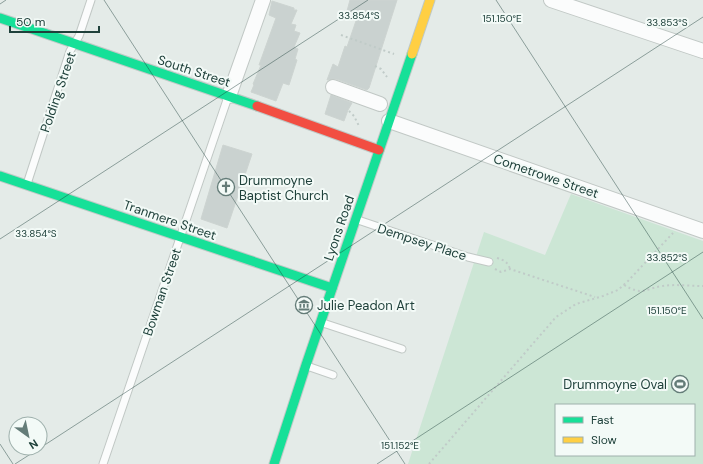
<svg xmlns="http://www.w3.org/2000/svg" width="703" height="464" font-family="'DM Sans',sans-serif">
  <rect width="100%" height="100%" fill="#e4ebe8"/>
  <!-- green -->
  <path fill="#cce6d5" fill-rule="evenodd" d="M571 194 703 241V464H408L484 232 545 255ZM556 405H694V455H556Z"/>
  <!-- building -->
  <g fill="#cad2d0" stroke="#cdd4d1">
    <path d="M350 0H397L369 88 367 90 336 79 327 80 333 64 338 67 345 46 347 47 358 15 347 11Z"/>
    <path d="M272 1 294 8V10H297L291 24 296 25 294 31 300 33 294 47 298 49 295 59 297 60 289 85 283 83 276 101 251 92 254 85 253 84 261 65H259L276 18 269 15Z"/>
    <path d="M331 95 352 103 348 110 344 121 325 114Z"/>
    <path d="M223 145 252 154 227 228 201 219Z"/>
  </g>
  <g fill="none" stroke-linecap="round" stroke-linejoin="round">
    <!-- lane casing -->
    <g stroke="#c1c8c5" stroke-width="9">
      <g id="lane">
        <path d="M27 184 70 51 79 36 91 0"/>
        <path d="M358 220 468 257 489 262"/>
        <path d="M323 323 402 349"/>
        <path d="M307 366 333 375"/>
        <path d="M103 464 228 97"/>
      </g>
    </g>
    <!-- street casing -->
    <g stroke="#c1c8c5" stroke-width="16">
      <g id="street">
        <path d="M551 0 703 51"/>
        <path d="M333 87 380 104"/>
        <path d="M229 96 263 0"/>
        <path d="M389 121 703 231"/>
      </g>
    </g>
    <!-- fast casing -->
    <g stroke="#bfc9c6" stroke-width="11">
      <g id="fast">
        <path d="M0 18 257 106"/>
        <path d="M0 176 332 288"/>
        <path d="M274 464 306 365 412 54"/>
      </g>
    </g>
    <!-- slow casing -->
    <g stroke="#bfc9c6" stroke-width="11">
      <path id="slow" d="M412 54 430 0"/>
    </g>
    <!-- jam casing -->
    <g stroke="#bfc9c6" stroke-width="11">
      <path id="jam" d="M257 106 379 150"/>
    </g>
    <!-- path -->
    <g stroke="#c0cbc8" stroke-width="2" stroke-dasharray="2 3" stroke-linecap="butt">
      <path d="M341 35 394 54"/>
      <path d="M375 66 381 69 387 77"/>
      <path d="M349 111 354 116 359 126"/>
      <path d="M497 258C504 260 508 262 510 269"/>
      <path d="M495 269 501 272 510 269 595 297"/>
      <path d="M624 285C643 296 644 289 662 286 675 284 690 286 703 286"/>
      <path d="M429 464 556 317 576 304 603 296 618 290 628 281 673 233"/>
    </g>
    <!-- lane -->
    <use href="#lane" stroke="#fbfcfc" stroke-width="7"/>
    <!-- street -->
    <use href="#street" stroke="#fbfcfc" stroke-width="14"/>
    <!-- fast -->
    <use href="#fast" stroke="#16e098" stroke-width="9"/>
    <!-- slow -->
    <use href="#slow" stroke="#ffcf43" stroke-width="9"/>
    <!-- jam -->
    <use href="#jam" stroke="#f24e42" stroke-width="9"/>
  </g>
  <!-- ticks -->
  <path fill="none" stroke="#1f413b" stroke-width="1" stroke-opacity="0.45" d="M104 0 405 464M496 0 703 319M0 4 6 0M0 239 368 0M0 444 13 464M40 448 703 17M15 464 40 448M377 464 703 252"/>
  <!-- icons -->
  <defs>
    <g id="church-ring" transform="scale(0.9)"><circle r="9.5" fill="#f3faf7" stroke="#647c78" stroke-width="1.5"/><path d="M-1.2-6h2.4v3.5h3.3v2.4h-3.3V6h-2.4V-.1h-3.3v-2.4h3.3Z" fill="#647c78"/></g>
    <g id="museum-ring" transform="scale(0.9)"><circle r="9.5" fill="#f3faf7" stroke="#647c78" stroke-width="1.5"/><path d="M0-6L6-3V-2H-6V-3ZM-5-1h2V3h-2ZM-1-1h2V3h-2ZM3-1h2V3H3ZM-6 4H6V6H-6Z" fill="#647c78"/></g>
    <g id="stadium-ring" transform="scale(0.9)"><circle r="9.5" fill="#f3faf7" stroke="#647c78" stroke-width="1.5"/><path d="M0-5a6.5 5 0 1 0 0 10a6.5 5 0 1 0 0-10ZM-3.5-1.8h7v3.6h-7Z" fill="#647c78"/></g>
  </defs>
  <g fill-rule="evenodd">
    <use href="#church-ring" x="226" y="187"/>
    <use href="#museum-ring" x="304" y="305"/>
    <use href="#stadium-ring" x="680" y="384"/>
  </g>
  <g text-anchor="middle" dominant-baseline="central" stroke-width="4" stroke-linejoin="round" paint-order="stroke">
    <!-- street labels -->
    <g font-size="13" fill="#1f413b" stroke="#f3faf7">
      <text transform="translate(194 71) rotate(18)">South Street</text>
      <text transform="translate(58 92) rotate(-71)">Polding Street</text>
      <text transform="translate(546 176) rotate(19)">Cometrowe Street</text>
      <text transform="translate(170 220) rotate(19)">Tranmere Street</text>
      <text transform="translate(339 228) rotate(-71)">Lyons Road</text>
      <text transform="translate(422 242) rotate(18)">Dempsey Place</text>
      <text transform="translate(162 292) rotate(-71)">Bowman Street</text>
    </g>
    <!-- poi labels -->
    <g font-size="13" fill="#1f413b" stroke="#f3faf7" text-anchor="start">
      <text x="239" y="180">Drummoyne<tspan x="239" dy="15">Baptist Church</tspan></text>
      <text x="317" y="305">Julie Peadon Art</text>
      <text x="667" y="384" text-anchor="end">Drummoyne Oval</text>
    </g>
  </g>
  <g font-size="10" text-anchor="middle" fill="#1f413b" stroke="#f3faf7" stroke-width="4" stroke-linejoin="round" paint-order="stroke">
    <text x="359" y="19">33.854°S</text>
    <text x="502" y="22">151.150°E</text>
    <text x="667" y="26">33.853°S</text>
    <text x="36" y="237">33.854°S</text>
    <text x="667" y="261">33.852°S</text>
    <text x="667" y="314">151.150°E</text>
    <text x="400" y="449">151.152°E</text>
  </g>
  <!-- legend -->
  <rect x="555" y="404" width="140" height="52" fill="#f3faf7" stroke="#9eb0ac"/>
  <rect x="563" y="417" width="20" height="6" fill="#16e098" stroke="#9eb0ac"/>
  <text x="591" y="424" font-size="12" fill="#1f413b">Fast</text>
  <rect x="563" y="437" width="20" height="6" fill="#ffcf43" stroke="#9eb0ac"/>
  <text x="591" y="444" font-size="12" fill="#1f413b">Slow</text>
  <!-- north arrow -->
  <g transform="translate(28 436) rotate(147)"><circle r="19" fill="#f3faf7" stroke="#9eb0ac"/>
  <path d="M0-3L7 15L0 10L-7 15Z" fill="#647c78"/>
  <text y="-6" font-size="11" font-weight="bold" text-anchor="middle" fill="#1f413b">N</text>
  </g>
  <!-- scale -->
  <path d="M10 26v6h89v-6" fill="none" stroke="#1f413b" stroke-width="2"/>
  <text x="16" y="26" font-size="12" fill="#1f413b" stroke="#f3faf7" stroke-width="3" paint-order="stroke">50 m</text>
</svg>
